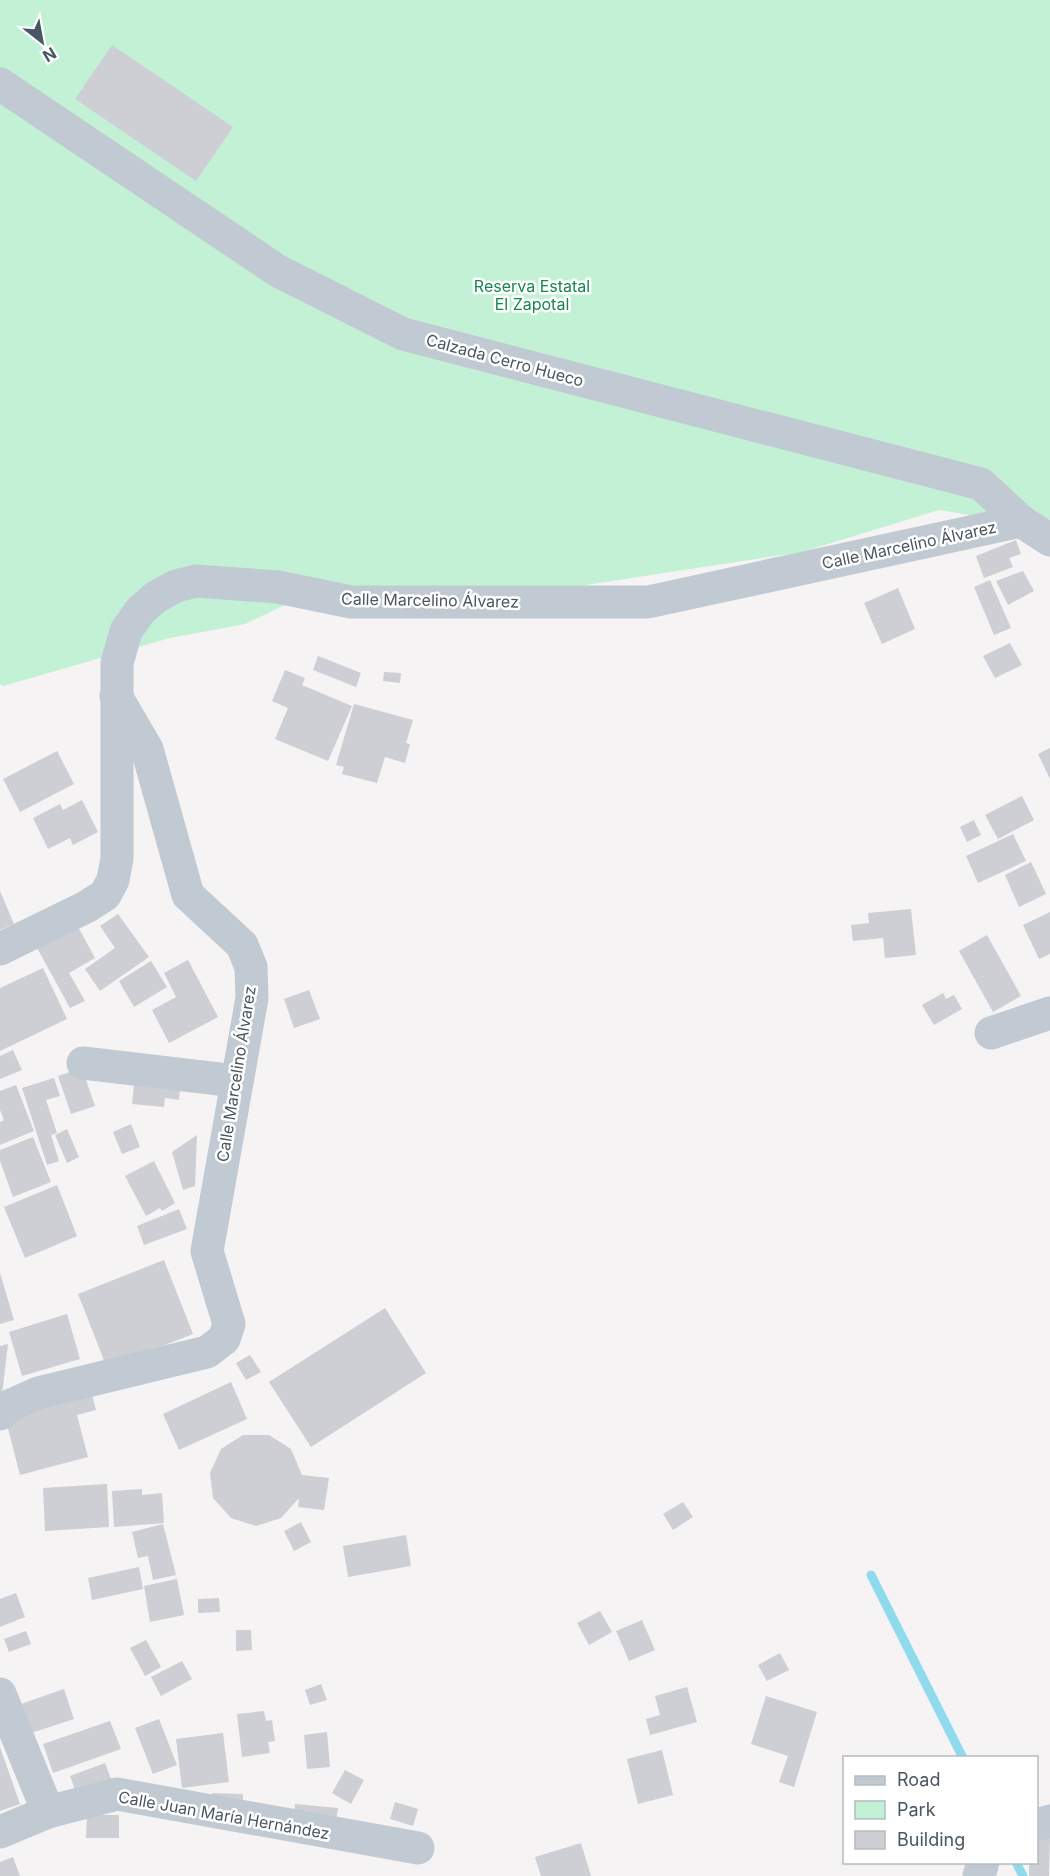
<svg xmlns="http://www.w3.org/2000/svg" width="1050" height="1876" font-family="Inter,sans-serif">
  <rect width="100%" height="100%" fill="#f5f3f3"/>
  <!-- green -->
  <path fill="#c3f1d5" d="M0 0H1050V531L1037 526 939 510 802 552 553 590 320 588 245 624 170 638 3 686 0 684Z"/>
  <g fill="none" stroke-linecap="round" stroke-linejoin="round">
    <!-- stream -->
    <g stroke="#90daee" stroke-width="9">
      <path d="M871 1575 963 1758"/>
      <path d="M1016 1862 1023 1876"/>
    </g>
  </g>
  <!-- building -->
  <g fill="#cdcfd5">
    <path d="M112 45 233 127 196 181 75 99Z"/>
    <path d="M1016 540 1021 554 1009 558 1013 567 984 578 976 556Z"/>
    <path d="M1023 571 1034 591 1008 605 996 581Z"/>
    <path d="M990 580 1011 628 994 635 974 587Z"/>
    <path d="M898 588 915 629 882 644 864 603Z"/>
    <path d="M1010 643 1022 665 995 678 983 656Z"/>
    <path d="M318 656 361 673 356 687 313 670Z"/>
    <path d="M285 670 305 678 302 685 352 706 328 761 275 739 288 708 272 701Z"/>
    <path d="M384 672 401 673 400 683 383 681Z"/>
    <path d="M354 704 413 720 406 743 410 744 405 763 385 757 377 783 342 774 344 767 336 765Z"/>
    <path d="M1050 748V779L1038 754Z"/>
    <path d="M57 751 74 784 20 812 3 779Z"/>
    <path d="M1022 796 1034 820 998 839 985 815Z"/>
    <path d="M82 800 98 832 73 845 70 838 48 849 33 818 60 804 63 810Z"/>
    <path d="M974 820 981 835 967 842 960 827Z"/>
    <path d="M1013 834 1026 861 978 883 966 856Z"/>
    <path d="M1031 862 1046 894 1019 907 1005 875Z"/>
    <path d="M0 891 14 924 0 930Z"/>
    <path d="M911 909 916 955 885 958 883 938 853 941 851 925 869 923 868 913Z"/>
    <path d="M1050 912V954L1039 959 1023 925Z"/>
    <path d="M118 914 149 957 100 991 85 969 115 948 100 926Z"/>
    <path d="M76 923 95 958 69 973 85 1001 70 1008 36 946Z"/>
    <path d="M987 935 1021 996 993 1012 959 951Z"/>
    <path d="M188 960 218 1017 169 1043 152 1010 176 997 164 973Z"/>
    <path d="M151 961 167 987 134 1007 119 981Z"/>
    <path d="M43 968 67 1019 0 1051V988Z"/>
    <path d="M309 990 320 1019 294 1028 284 999Z"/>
    <path d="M943 993 946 999 954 995 962 1009 934 1025 922 1005Z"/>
    <path d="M13 1050 22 1070 0 1079V1056Z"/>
    <path d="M82 1068 95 1106 71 1114 58 1076Z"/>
    <path d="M135 1076 181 1080 179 1100 165 1098 164 1107 132 1104Z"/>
    <path d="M54 1078 60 1096 46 1100 57 1133 51 1135 59 1161 47 1165 22 1088Z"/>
    <path d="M16 1085 34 1131 0 1145V1122L4 1120 0 1110V1091Z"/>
    <path d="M131 1124 140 1147 122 1154 113 1132Z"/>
    <path d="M67 1129 79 1157 67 1163 55 1135Z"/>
    <path d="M197 1135 195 1186 183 1190 172 1152Z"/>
    <path d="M33 1137 51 1182 13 1197 0 1161V1150Z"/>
    <path d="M154 1161 175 1203 162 1211 160 1208 146 1216 125 1176Z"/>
    <path d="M57 1185 77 1236 25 1258 4 1207Z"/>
    <path d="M179 1209 187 1229 144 1245 137 1226Z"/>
    <path d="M164 1260 193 1334 107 1368 78 1294Z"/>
    <path d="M0 1273 14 1320 0 1324Z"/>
    <path d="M385 1308 426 1373 311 1447 269 1382Z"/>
    <path d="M67 1314 80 1359 22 1376 9 1332Z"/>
    <path d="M8 1344 2 1395H0V1346Z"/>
    <path d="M250 1355 261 1372 246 1380 236 1363Z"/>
    <path d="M231 1382 247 1419 179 1450 163 1414Z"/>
    <path d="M91 1391 96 1410 77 1415 88 1457 20 1475 4 1413Z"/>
    <path d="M243 1435H269L291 1449 302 1475 329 1478 324 1510 298 1507 299 1498 281 1518 256 1526 231 1518 213 1498 210 1473 221 1449Z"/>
    <path d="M107 1484 109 1527 45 1531 43 1488Z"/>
    <path d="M142 1489V1495L162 1493 164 1523 114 1527 112 1491Z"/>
    <path d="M683 1502 693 1517 673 1530 663 1514Z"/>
    <path d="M301 1522 311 1542 294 1551 284 1531Z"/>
    <path d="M163 1524 176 1575 153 1580 148 1556 138 1558 132 1532Z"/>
    <path d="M406 1535 411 1566 348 1577 343 1546Z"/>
    <path d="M139 1567 143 1589 92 1600 88 1578Z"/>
    <path d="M177 1579 184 1615 150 1622 144 1586Z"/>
    <path d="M16 1593 25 1617 0 1627V1599Z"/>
    <path d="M219 1598 220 1612 198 1613V1599Z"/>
    <path d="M600 1611 612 1632 589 1645 577 1623Z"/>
    <path d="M642 1620 655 1650 629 1661 616 1631Z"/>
    <path d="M236 1630H251L252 1650 236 1651Z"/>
    <path d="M26 1631 31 1644 9 1652 4 1639Z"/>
    <path d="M146 1640 161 1667 145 1676 130 1648Z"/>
    <path d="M780 1653 789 1670 767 1681 758 1665Z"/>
    <path d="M182 1661 192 1679 161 1696 151 1677Z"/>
    <path d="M321 1684 327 1700 310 1705 305 1690Z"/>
    <path d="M687 1687 697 1722 650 1735 646 1719 660 1715 655 1696Z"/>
    <path d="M64 1689 74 1719 25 1735 15 1706Z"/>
    <path d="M766 1696 817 1712 794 1787 779 1782 788 1756 751 1744Z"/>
    <path d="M264 1711 266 1721 272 1720 275 1741 268 1742 270 1753 242 1757 237 1714Z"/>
    <path d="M159 1719 177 1765 153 1774 135 1728Z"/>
    <path d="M110 1721 121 1749 53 1773 43 1744Z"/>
    <path d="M327 1732 330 1767 307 1769 304 1735Z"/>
    <path d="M223 1733 229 1782 182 1788 176 1739Z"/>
    <path d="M0 1747 20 1804 0 1811Z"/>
    <path d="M662 1750 673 1795 638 1804 627 1759Z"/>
    <path d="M105 1763 113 1784 78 1798 70 1776Z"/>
    <path d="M345 1770 364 1780 351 1804 332 1793Z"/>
    <path d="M212 1793 243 1794V1807H212Z"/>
    <path d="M395 1802 418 1809 413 1826 390 1819Z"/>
    <path d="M295 1804 338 1808 336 1823 294 1819Z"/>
    <path d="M87 1815H119V1838H86Z"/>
    <path d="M1050 1838 1049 1876H1029V1862H1036V1839Z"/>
    <path d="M581 1843 591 1876H541L535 1857Z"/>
    <path d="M13 1857 20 1876H0V1862Z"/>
  </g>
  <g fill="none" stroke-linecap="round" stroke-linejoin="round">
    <!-- minor -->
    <g stroke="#c1cad2" stroke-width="33">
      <path d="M0 84 278 271 403 334 981 484 1021 521 1050 540"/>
      <path d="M0 949 86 907 105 895 113 880 117 858V663L126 631 140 611 156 597 176 586 196 581 278 587 351 602H648L1021 521"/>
      <path d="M991 1033 1050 1013"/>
      <path d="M83 1063 236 1081"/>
      <path d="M0 1414 11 1405 38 1393 207 1352 224 1339 229 1324 207 1251 252 998 251 967 242 945 188 895 147 749 116 696"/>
      <path d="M0 1694 48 1812"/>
      <path d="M1036 1825 1050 1821"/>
      <path d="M0 1832 48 1812 117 1794 418 1848"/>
      <path d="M979 1876 983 1862"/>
    </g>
  </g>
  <g text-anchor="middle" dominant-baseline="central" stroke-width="5" stroke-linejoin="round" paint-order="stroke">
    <!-- park labels -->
    <g font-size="16" fill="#17864f" stroke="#fff">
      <text x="532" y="286">Reserva Estatal<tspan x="532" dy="18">El Zapotal</tspan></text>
    </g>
    <!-- street labels -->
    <g font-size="16" fill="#4a5661" stroke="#fff">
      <text transform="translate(505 360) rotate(15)">Calzada Cerro Hueco</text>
      <text transform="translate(909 545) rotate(-12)">Calle Marcelino Álvarez</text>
      <text transform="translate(430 600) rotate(1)">Calle Marcelino Álvarez</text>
      <text transform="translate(236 1074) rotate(-81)">Calle Marcelino Álvarez</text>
      <text transform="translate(224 1815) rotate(10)">Calle Juan María Hernández</text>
    </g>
  </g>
  <!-- legend -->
  <rect x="843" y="1756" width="195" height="108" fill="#ffffff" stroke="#b7bbc0" stroke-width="1.5"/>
  <rect x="855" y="1776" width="30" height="9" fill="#c1cad2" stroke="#b7bbc0" stroke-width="1.5"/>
  <text x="897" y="1786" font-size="18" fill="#4a5661">Road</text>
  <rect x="855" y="1801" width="30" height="18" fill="#c3f1d5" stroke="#b7bbc0" stroke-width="1.5"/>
  <text x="897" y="1816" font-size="18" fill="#4a5661">Park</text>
  <rect x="855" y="1831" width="30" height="18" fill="#cdcfd5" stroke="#b7bbc0" stroke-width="1.5"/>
  <text x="897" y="1846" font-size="18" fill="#4a5661">Building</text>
  <!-- north arrow -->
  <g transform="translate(42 42) rotate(149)" stroke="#ffffff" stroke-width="4.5" paint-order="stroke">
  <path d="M0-4.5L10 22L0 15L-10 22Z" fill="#4a5661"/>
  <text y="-9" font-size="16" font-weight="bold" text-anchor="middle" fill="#4a5661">N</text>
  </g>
</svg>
